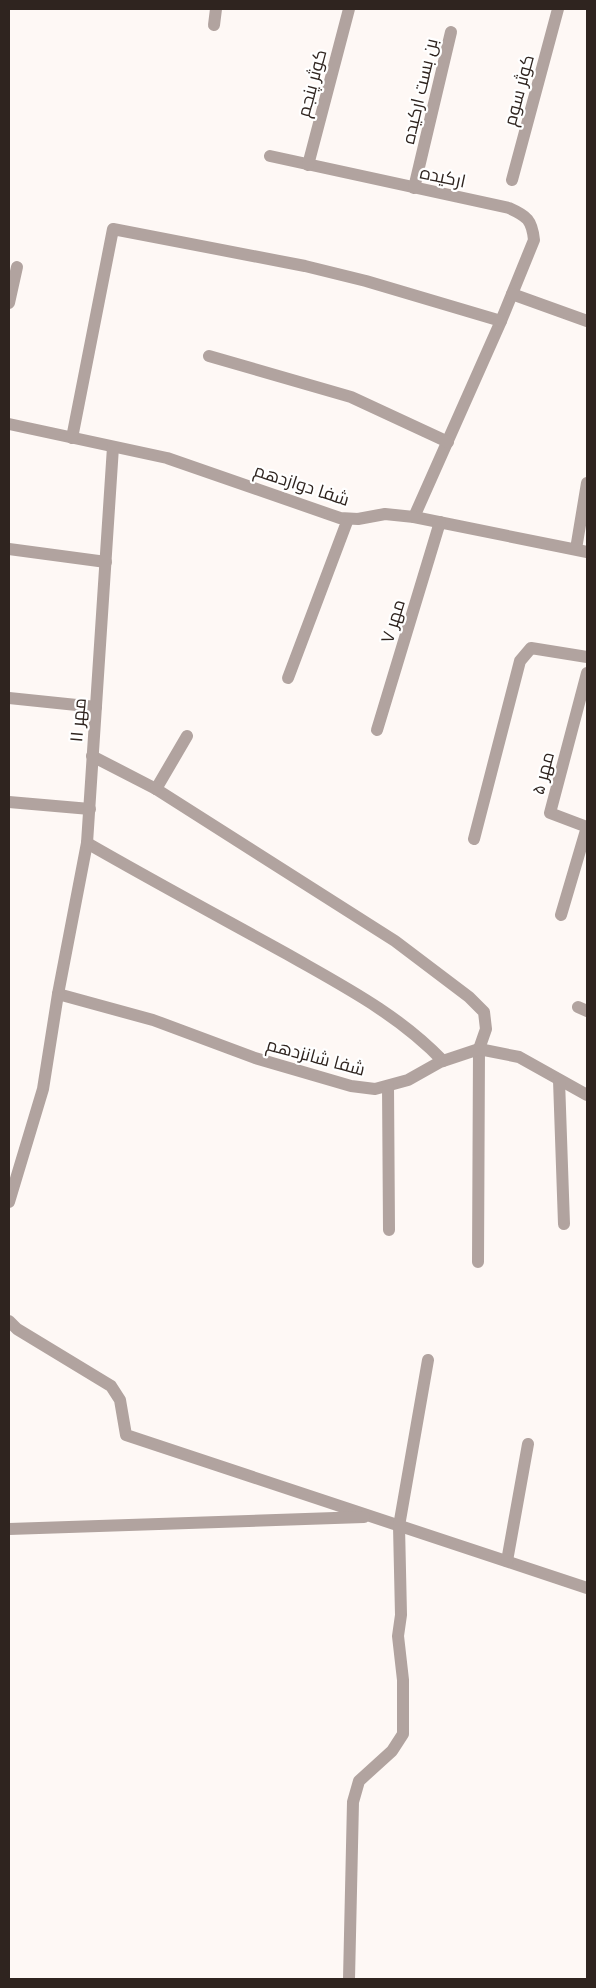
<svg xmlns="http://www.w3.org/2000/svg" width="596" height="1988" font-family="'Golos Text',Cairo,sans-serif">
  <rect width="100%" height="100%" fill="#fef8f5"/>
  <g fill="none" stroke-linecap="round" stroke-linejoin="round">
    <!-- minor -->
    <g stroke="#b1a39f" stroke-width="12">
      <path d="M214 25 216 9"/>
      <path d="M270 156 509 208C527 216 532 220 534 240L501 321 414 517"/>
      <path d="M308 165 349 9"/>
      <path d="M512 180 558 9"/>
      <path d="M414 188 451 32"/>
      <path d="M512 294 587 321"/>
      <path d="M9 303 17 267"/>
      <path d="M209 356 351 397 448 442"/>
      <path d="M9 424 167 458 340 518 358 519 385 514 414 517 587 552"/>
      <path d="M72 438 113 229 305 266 366 281 501 321"/>
      <path d="M9 549 106 562"/>
      <path d="M576 549 587 483"/>
      <path d="M288 678 348 519"/>
      <path d="M9 698 96 707"/>
      <path d="M377 730 440 522"/>
      <path d="M92 756 156 789 395 941 469 997 484 1012 486 1029 479 1049 478 1262"/>
      <path d="M156 789 187 736"/>
      <path d="M9 802 90 809"/>
      <path d="M474 839 520 661 531 648 587 657"/>
      <path d="M87 843C153 881 220 917 287 954 343 986 398 1014 443 1061"/>
      <path d="M561 915 587 827 550 813 587 673"/>
      <path d="M58 994 153 1020 255 1058 351 1086 375 1089 408 1080 440 1062 479 1049 519 1057 587 1095"/>
      <path d="M578 1007 587 1011"/>
      <path d="M559 1080 564 1224"/>
      <path d="M388 1086 389 1230"/>
      <path d="M9 1202 43 1089 58 994 87 843 113 447"/>
      <path d="M9 1321 17 1329 111 1386 120 1400 126 1435 587 1588"/>
      <path d="M9 1529 364 1517"/>
      <path d="M507 1561 528 1444"/>
      <path d="M349 1979 353 1802 359 1781 392 1751 403 1734V1680L398 1636 401 1615 399 1526 428 1360"/>
    </g>
  </g>
  <g text-anchor="middle" dominant-baseline="central" stroke-width="4.5" stroke-linejoin="round" paint-order="stroke">
    <!-- street labels -->
    <g font-size="18" fill="#2f241f" stroke="#fff">
      <text transform="translate(311 83) rotate(-75)">کوثر پنجم</text>
      <text transform="translate(518 90) rotate(-75)">کوثر سوم</text>
      <text transform="translate(419 91) rotate(-77)">بن بست ارکیده</text>
      <text transform="translate(443 176) rotate(12)">ارکیده</text>
      <text transform="translate(302 484) rotate(18)">شفا دوازدهم</text>
      <text transform="translate(392 621) rotate(-73)">مهر ۷</text>
      <text transform="translate(77 720) rotate(-85)">مهر ۱۱</text>
      <text transform="translate(542 773) rotate(-75)">مهر ۵</text>
      <text transform="translate(316 1056) rotate(15)">شفا شانزدهم</text>
    </g>
  </g>
  <!-- border -->
  <rect width="596" height="1988" fill="none" stroke="#2f241f" stroke-width="20"/>
</svg>
